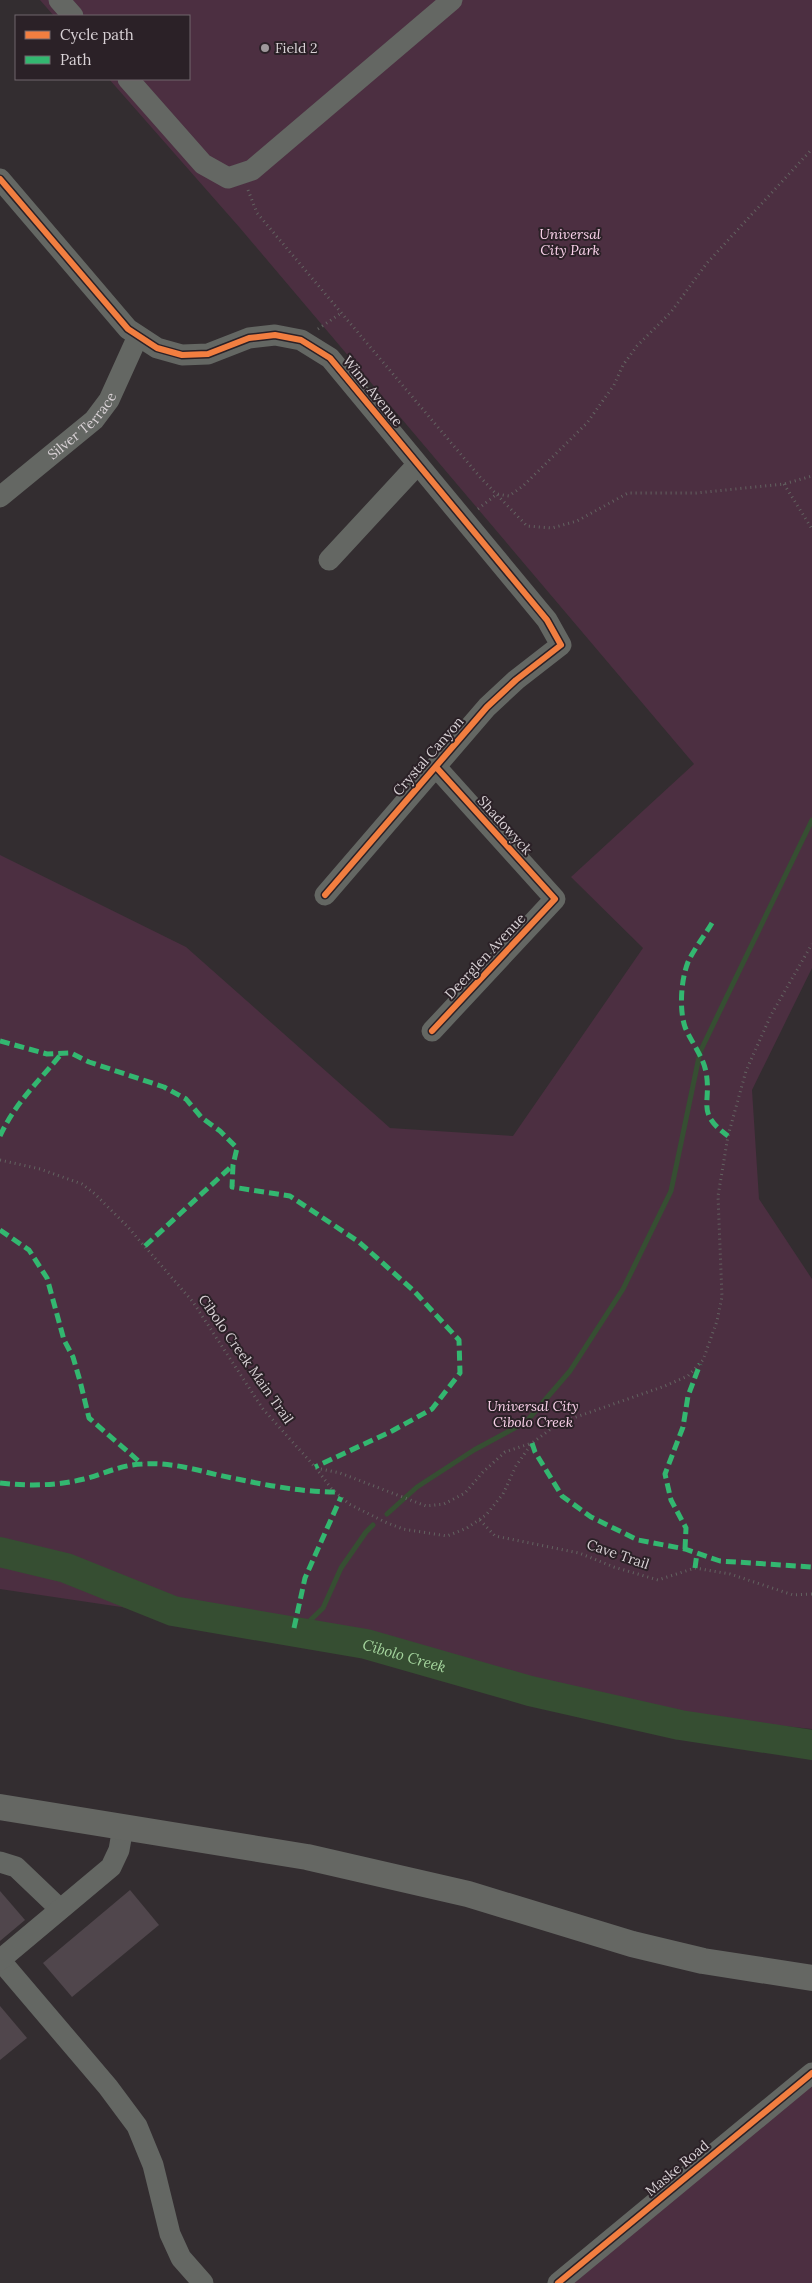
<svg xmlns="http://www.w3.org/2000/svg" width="812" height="2283" font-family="Lora,serif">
  <rect width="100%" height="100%" fill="#332d30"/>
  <!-- green -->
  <g fill="#4c2f41">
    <path d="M40 0H812V968L752 1090 759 1199 812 1279V1729L509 1697 297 1633 0 1589V855L186 947 390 1128 513 1136 643 948 571 877 694 764 240 228 109 79H189V16H54Z"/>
    <path d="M812 2082V2283H574Z"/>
  </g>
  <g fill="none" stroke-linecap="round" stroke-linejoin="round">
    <!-- stream -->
    <g stroke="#364e32" stroke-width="5">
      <path d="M387 1514 417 1487 474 1450 526 1422 570 1371 623 1289 671 1191 700 1052 812 820"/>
      <path d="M297 1633 323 1608 341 1568 366 1532 373 1525"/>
    </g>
    <!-- river -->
    <path stroke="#364e32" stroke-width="30" id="s1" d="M0 1552 66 1568 173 1611 366 1644 530 1691 680 1725 812 1745"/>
  </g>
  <!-- building -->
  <g fill="#50464c">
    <path d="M130 1890 159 1925 72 1997 43 1963Z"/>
    <path d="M0 1891 25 1920 0 1941Z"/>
    <path d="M0 2006 27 2038 0 2060Z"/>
  </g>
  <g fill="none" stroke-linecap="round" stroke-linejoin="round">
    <!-- path -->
    <g stroke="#636361" stroke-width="3" stroke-dasharray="1 4" stroke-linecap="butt">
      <path d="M248 190 257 213 480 477 527 526 552 528 577 521 628 493H696L784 484 812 476"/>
      <path d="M318 329 341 313"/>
      <path d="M784 484 812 529"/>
      <path d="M478 509 497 494 509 496 523 486 587 423 614 385 623 365 637 346 671 312 707 263 812 149"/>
      <path d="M0 1160 40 1169 82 1184 95 1194 127 1226 193 1302 263 1409 315 1467 331 1488 349 1504 385 1522 403 1529 447 1536 467 1528 486 1515 503 1494 516 1466 532 1443 559 1423 665 1386 688 1376 703 1360 717 1321 722 1297 718 1196 728 1136 746 1071 771 1015 812 944"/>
      <path d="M316 1468 340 1473 426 1506 444 1504 465 1493 483 1472 505 1452 532 1443"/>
      <path d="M480 1520 495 1536 579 1553 614 1567 658 1580 695 1568 730 1574 793 1595 812 1594"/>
    </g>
    <!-- minor -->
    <g stroke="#646763" stroke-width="21">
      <path d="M59 0 73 16"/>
      <path d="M128 79 203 164 228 178 252 170 452 0"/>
      <path d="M0 179 128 329 157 348 182 355 208 354 249 338 275 335 301 340 330 358 547 620 561 645 516 680 487 707 325 895"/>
      <path id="s2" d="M0 497 94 420 109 400 138 336"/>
      <path d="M329 560 417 465"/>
      <path d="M432 1031 555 899 436 767"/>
      <path d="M0 1862 16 1867 60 1909"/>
      <path d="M0 1960 108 2087 137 2126 153 2165 170 2234 181 2258 203 2283"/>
      <path d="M0 1960 111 1867 119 1850 123 1827"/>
      <path d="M558 2283 812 2073"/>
    </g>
    <!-- major -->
    <path stroke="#656763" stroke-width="26" d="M0 1807 307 1857 468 1894 632 1944 703 1961 812 1978"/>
    <!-- quiet -->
    <g stroke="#33b770" stroke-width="5" stroke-dasharray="10 5" stroke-linecap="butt">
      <path d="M712 923C705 935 694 949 688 962 681 980 679 1009 685 1027 691 1042 703 1056 706 1072 712 1104 695 1112 728 1136"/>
      <path d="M0 1041 47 1054 71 1053 89 1062 164 1087 186 1099 202 1118 220 1131 237 1148 233 1165 232 1187 290 1196 359 1242 414 1291 459 1340 460 1373 432 1409 392 1431 315 1467"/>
      <path d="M0 1136C15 1103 40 1080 62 1053"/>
      <path d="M0 1230 29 1250 47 1278 64 1340 73 1357 80 1381 89 1418 142 1464"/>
      <path d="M145 1246 233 1165"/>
      <path d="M532 1443 535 1452 562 1496 591 1517 638 1540 685 1549 720 1561 812 1567"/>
      <path d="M0 1483C28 1486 56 1486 84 1479 104 1474 120 1465 142 1464 169 1462 193 1469 218 1475 256 1483 296 1492 335 1492"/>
      <path d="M685 1549 686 1528 671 1500 665 1474 683 1427 688 1396 700 1364"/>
      <path d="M695 1568 697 1553"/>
      <path d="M294 1628 305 1578 341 1497"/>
    </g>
    <!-- cycleway casing -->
    <g stroke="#2b2127" stroke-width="9">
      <g id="cycleway">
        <path d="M0 179 128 329 157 348 182 355 208 354 249 338 275 335 301 340 330 358 547 620 561 645 516 680 487 707 325 895"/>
        <path d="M432 1031 555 899 436 767"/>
        <path d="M558 2283 812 2073"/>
      </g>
    </g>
    <!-- cycleway -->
    <use href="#cycleway" stroke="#f27e40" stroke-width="6"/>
  </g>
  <!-- markers -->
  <circle fill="#9e989b" stroke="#2b2127" stroke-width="2" cx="265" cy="48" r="5"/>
  <g text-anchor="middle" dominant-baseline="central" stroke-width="4" stroke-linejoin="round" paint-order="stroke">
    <!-- poi labels -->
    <g font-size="14" fill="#d8d1d5" stroke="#2b2127" text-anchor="start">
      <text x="275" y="48">Field 2</text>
    </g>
    <!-- park labels -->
    <g font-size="14" font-style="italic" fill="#fad2ea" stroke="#2b2127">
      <text x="570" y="234">Universal<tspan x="570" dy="16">City Park</tspan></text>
      <text x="533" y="1406">Universal City<tspan x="533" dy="16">Cibolo Creek</tspan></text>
    </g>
    <!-- street labels -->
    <g font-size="14" fill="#d8d1d5" stroke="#2b2127">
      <text transform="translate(373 391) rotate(51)">Winn Avenue</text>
      <text stroke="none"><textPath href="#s2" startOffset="109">Silver Terrace</textPath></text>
      <text transform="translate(428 756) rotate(-49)">Crystal Canyon</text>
      <text transform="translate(505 825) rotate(48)">Shadowyck</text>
      <text transform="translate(485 956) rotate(-47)">Deerglen Avenue</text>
      <text transform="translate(246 1359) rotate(55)">Cibolo Creek Main Trail</text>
      <text transform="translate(618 1554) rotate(19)">Cave Trail</text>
      <text transform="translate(677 2168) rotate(-40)">Maske Road</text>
    </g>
    <!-- water labels -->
    <g font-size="15" font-style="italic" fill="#a4d49d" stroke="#2b2127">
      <text stroke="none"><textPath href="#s1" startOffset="419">Cibolo Creek</textPath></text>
    </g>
  </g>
  <!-- legend -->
  <rect x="15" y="15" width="175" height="65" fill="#2b2127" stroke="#70676d"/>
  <rect x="25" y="31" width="25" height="8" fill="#f27e40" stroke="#70676d"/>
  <text x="60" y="40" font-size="15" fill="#d8d1d5">Cycle path</text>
  <rect x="25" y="56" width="25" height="8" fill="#33b770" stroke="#70676d"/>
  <text x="60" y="65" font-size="15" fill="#d8d1d5">Path</text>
</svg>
